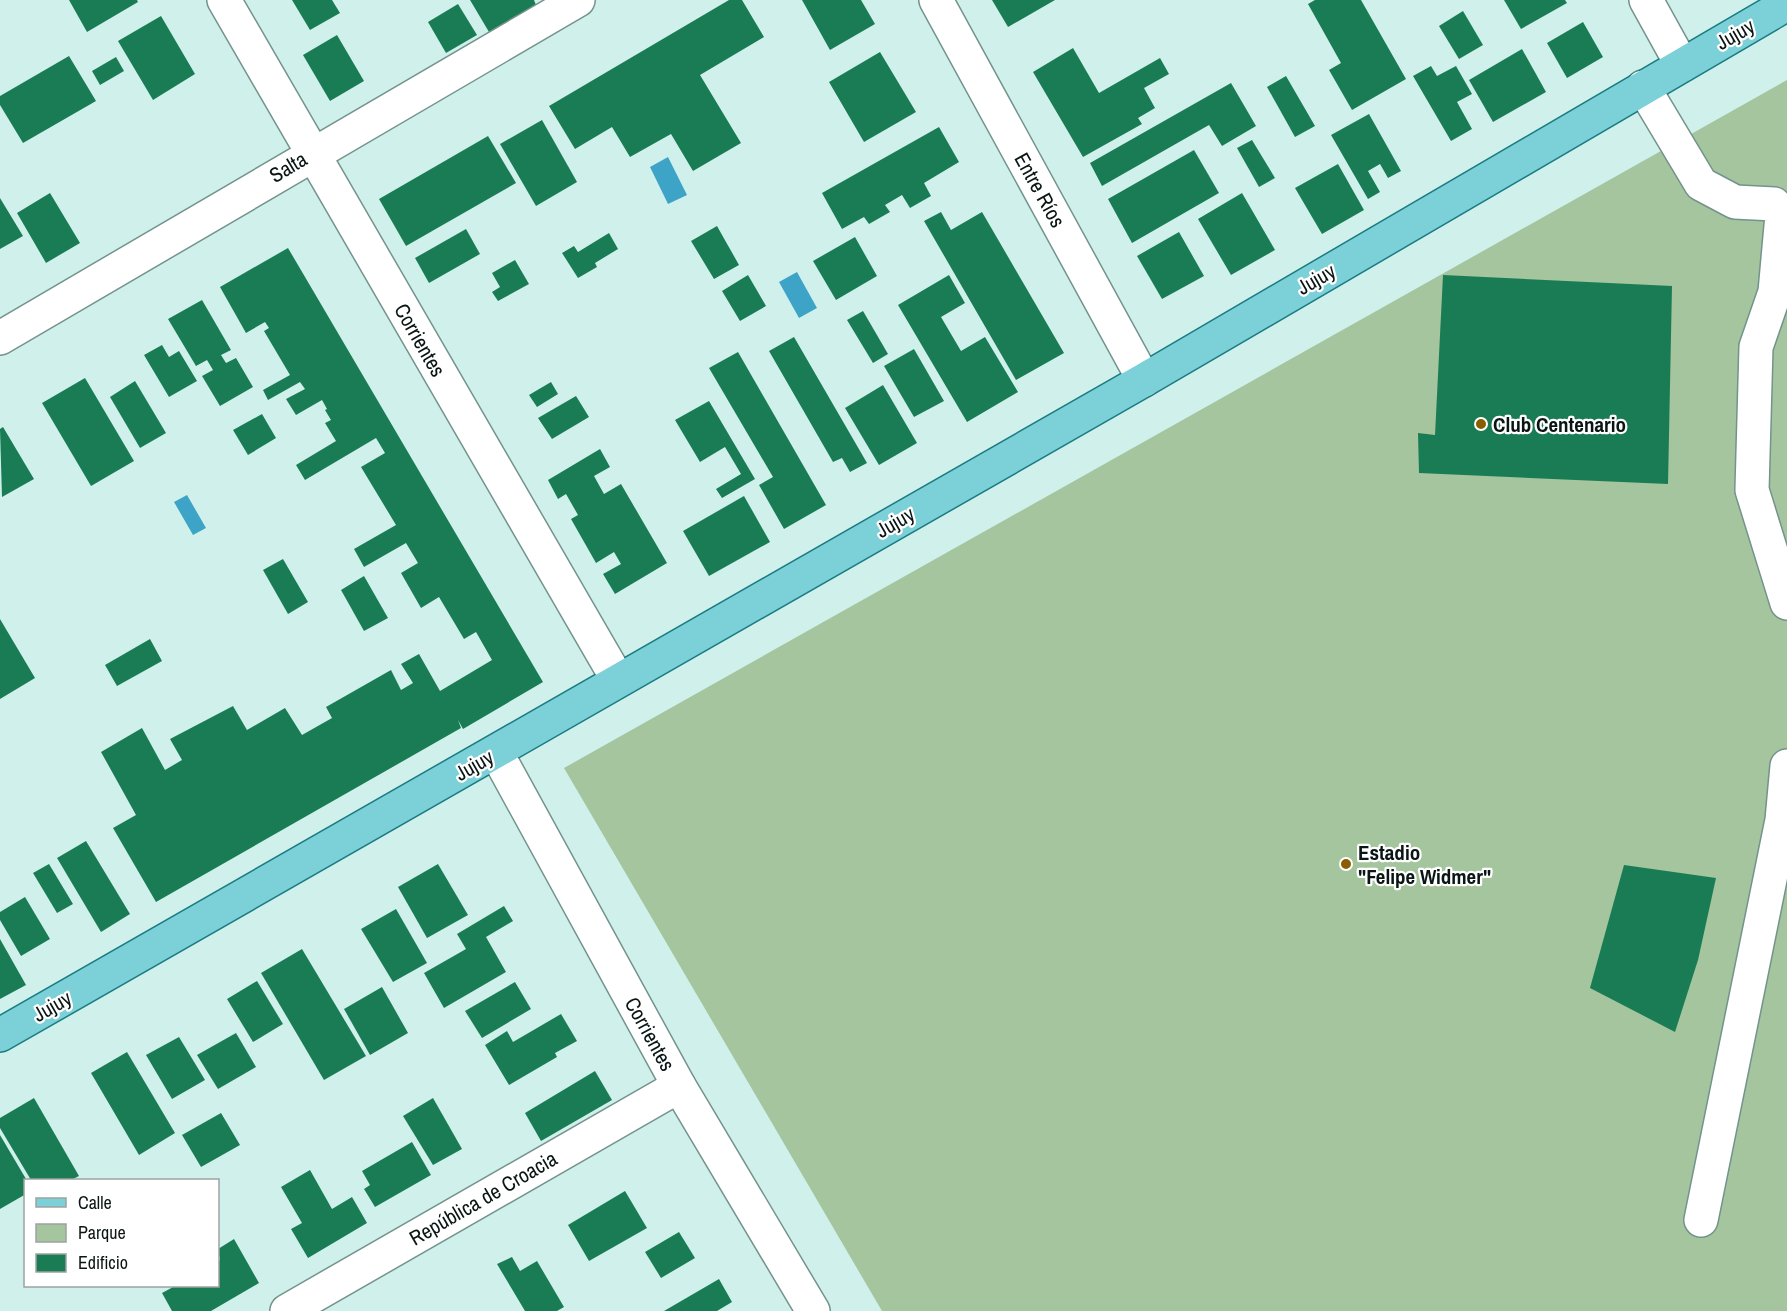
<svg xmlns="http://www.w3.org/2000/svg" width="1787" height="1311" font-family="'Archivo Narrow',sans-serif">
  <rect width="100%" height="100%" fill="#d0f1eb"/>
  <!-- green -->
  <path fill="#a4c59d" d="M1787 80V1311H882L564 768Z"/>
  <!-- water -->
  <g fill="#3da4c8">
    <path d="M668 157 687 195 668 204 650 167Z"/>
    <path d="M797 272 817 308 799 318 779 282Z"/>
    <path d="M187 495 206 528 193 535 174 502Z"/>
  </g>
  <!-- building -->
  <g fill="#1a7c55">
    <path d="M69 0H137L138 2 87 32Z"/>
    <path d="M292 0H332L340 13 310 30Z"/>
    <path d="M470 0H534L536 5 489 32Z"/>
    <path d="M729 0H742L764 37 700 75 741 143 693 171 671 134 630 157 612 127 575 149 549 106Z"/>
    <path d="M802 0H861L875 24 830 50Z"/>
    <path d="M992 0H1055L1008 27Z"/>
    <path d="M1315 0H1361L1406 79 1352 110 1329 70 1341 63 1308 4Z"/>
    <path d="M1504 0H1565L1567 3 1521 29Z"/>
    <path d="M458 4 477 35 446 53 428 22Z"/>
    <path d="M1463 11 1483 45 1459 59 1439 26Z"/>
    <path d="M161 16 195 74 153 100 118 41Z"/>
    <path d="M1583 22 1603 57 1567 78 1547 43Z"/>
    <path d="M337 35 364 81 330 101 303 55Z"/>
    <path d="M1073 48 1099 93 1160 58 1169 74 1144 88 1155 108 1138 118 1142 124 1083 157 1033 72Z"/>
    <path d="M1522 49 1546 92 1493 122 1469 80Z"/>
    <path d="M880 52 916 112 864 142 829 82Z"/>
    <path d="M69 56 96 101 23 143 0 105V96Z"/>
    <path d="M116 57 124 71 100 85 92 71Z"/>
    <path d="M1431 66 1437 76 1456 66 1472 94 1457 102 1472 129 1451 141 1413 76Z"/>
    <path d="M1286 76 1315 126 1295 137 1267 87Z"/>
    <path d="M1231 83 1256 126 1222 146 1209 125 1102 186 1090 163Z"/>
    <path d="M1369 114 1401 171 1388 178 1380 164 1368 171 1380 192 1368 199 1331 135Z"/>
    <path d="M542 120 577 182 536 206 500 144Z"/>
    <path d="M939 127 959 162 924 183 931 196 910 208 902 195 885 205 890 212 869 224 864 217 842 229 822 193Z"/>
    <path d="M488 136 516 183 406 246 379 199Z"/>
    <path d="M1252 140 1275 178 1259 187 1237 148Z"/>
    <path d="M1194 150 1219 193 1132 243 1108 199Z"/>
    <path d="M1338 164 1364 210 1322 234 1295 188Z"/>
    <path d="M50 193 80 243 46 263 17 213Z"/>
    <path d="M1242 193 1275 250 1231 275 1198 219Z"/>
    <path d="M0 198 23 236 0 249Z"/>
    <path d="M941 212 951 230 982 212 1064 353 1016 380 924 221Z"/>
    <path d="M717 226 739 265 714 279 691 241Z"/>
    <path d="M466 229 480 254 429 283 415 258Z"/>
    <path d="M1179 232 1204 276 1162 299 1137 256Z"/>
    <path d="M609 233 618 249 595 263 597 267 578 278 562 253 574 246 578 252Z"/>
    <path d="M855 237 877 276 836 300 813 261Z"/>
    <path d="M288 248 543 682 463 729 458 720 461 728 156 902 113 828 136 815 101 752 142 728 165 770 182 760 170 739 233 706 247 730 285 708 302 735 332 718 326 707 391 670 401 690 413 683 401 664 419 654 440 691 492 660 476 632 464 639 439 597 421 608 401 573 418 563 406 543 364 567 354 549 396 525 361 467 385 453 376 438 305 480 296 465 336 441 325 423 331 420 325 410 327 409 322 400 296 415 286 399 305 389 300 382 268 400 263 390 290 375 264 331 269 328 265 322 246 333 220 287Z"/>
    <path d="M515 260 529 284 498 301 492 292 500 287 492 273Z"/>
    <path d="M748 275 766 306 740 321 722 291Z"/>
    <path d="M949 275 965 303 941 317 961 351 985 337 1018 392 967 422 898 305Z"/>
    <path d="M1443 275 1672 286 1668 484 1419 473 1418 433 1435 435Z"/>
    <path d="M202 300 231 350 221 355 226 363 236 358 253 387 220 406 202 376 213 370 207 360 196 366 168 319Z"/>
    <path d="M863 311 888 354 873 363 847 320Z"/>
    <path d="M794 337 867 463 850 472 842 458 833 462 769 351Z"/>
    <path d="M162 345 169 357 179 351 197 381 169 397 144 355Z"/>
    <path d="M914 349 944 401 914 417 884 366Z"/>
    <path d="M738 352 826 505 784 529 759 485 773 477 709 368Z"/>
    <path d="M85 378 134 461 91 486 42 403Z"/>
    <path d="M135 381 166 433 140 448 110 397Z"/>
    <path d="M551 382 558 394 537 407 529 395Z"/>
    <path d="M883 385 917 443 879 465 845 408Z"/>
    <path d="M576 396 589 417 552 439 538 418Z"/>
    <path d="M709 401 755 479 722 498 716 489 741 474 725 447 700 462 675 420Z"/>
    <path d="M262 414 276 438 248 455 233 430Z"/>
    <path d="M3 427 34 479 2 497 0 429Z"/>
    <path d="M600 449 610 467 594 476 604 494 621 484 667 563 615 594 603 574 621 564 614 552 596 563 571 519 578 515 566 494 558 499 548 480Z"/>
    <path d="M744 496 770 542 709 576 683 531Z"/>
    <path d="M283 559 308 602 288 614 263 570Z"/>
    <path d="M364 576 388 618 364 631 341 590Z"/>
    <path d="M0 619 35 678 0 699Z"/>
    <path d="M150 639 162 661 117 686 105 665Z"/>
    <path d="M86 841 130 914 101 932 57 858Z"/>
    <path d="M49 864 73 904 57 913 33 873Z"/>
    <path d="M438 864 468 915 427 938 398 887Z"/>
    <path d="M1624 865 1716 878 1698 960 1675 1032 1590 988Z"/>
    <path d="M25 897 50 939 21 956 0 920V912Z"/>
    <path d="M504 906 513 921 486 937 506 972 444 1008 424 973 466 949 457 934Z"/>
    <path d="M396 909 427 963 393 982 361 929Z"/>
    <path d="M0 939 26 985 0 999Z"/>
    <path d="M302 949 366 1056 324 1080 261 973Z"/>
    <path d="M257 981 283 1024 253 1042 227 999Z"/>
    <path d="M515 982 531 1009 482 1038 465 1011Z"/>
    <path d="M382 987 408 1033 370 1055 344 1009Z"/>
    <path d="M561 1014 577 1041 555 1053 557 1057 509 1085 485 1045 507 1031 513 1042Z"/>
    <path d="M236 1033 256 1067 218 1089 197 1055Z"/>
    <path d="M179 1037 205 1080 172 1099 146 1055Z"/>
    <path d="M127 1052 175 1133 139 1155 91 1073Z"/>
    <path d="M595 1071 612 1100 541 1141 525 1113Z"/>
    <path d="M34 1098 79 1176 71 1180H31L0 1128V1118Z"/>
    <path d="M433 1098 462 1149 433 1165 403 1116Z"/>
    <path d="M221 1113 240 1145 201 1167 182 1135Z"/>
    <path d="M0 1135 26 1179V1194L0 1209Z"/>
    <path d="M412 1142 431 1175 375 1207 364 1189 370 1185 362 1171Z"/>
    <path d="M310 1170 332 1209 352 1197 367 1223 308 1258 291 1229 302 1223 281 1187Z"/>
    <path d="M625 1191 647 1228 589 1261 568 1225Z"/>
    <path d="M679 1232 695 1258 661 1278 645 1252Z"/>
    <path d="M234 1239 259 1283 211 1311H172L162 1293 175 1286H218V1261L220 1260 218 1249Z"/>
    <path d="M512 1257 520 1271 537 1261 564 1307 557 1311H525L497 1264Z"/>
    <path d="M719 1279 732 1302 717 1311H664Z"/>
  </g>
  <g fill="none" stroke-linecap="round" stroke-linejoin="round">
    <!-- minor casing -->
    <g stroke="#74938d" stroke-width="36">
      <g id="minor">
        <path d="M224 0 618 680"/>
        <path d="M936 0 1144 380"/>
        <path d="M1646 0 1682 65"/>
        <path d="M1643 87 1701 184 1735 202 1774 204 1782 215 1775 292 1756 347 1752 490 1787 603"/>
        <path d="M0 338 578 0"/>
        <path d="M496 752 679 1086 813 1311"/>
        <path d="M1701 1220 1782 820 1787 766"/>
        <path d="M287 1311 679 1086"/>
      </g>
    </g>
    <!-- major casing -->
    <g stroke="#1b7b82" stroke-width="36">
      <path id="major" d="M0 1035 1144 380 1787 4"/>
    </g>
    <!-- minor -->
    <use href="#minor" stroke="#fff" stroke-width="33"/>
    <!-- major -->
    <use href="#major" stroke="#7cd0d7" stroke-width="33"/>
  </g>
  <!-- markers -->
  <g fill="#895d00" stroke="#fff" stroke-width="2">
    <circle cx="1481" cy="424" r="6"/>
    <circle cx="1346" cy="864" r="6"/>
  </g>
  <g text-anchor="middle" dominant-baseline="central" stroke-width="4.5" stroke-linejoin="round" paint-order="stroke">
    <!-- street labels -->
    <g font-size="21" fill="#0a1614" stroke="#fff">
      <text transform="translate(1735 34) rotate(-30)">Jujuy</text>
      <text transform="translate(288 167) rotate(-31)">Salta</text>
      <text transform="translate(1040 190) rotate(61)">Entre Ríos</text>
      <text transform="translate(1316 279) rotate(-30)">Jujuy</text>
      <text transform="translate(420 340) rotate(60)">Corrientes</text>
      <text transform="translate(895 522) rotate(-30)">Jujuy</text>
      <text transform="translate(474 765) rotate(-30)">Jujuy</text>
      <text transform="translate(52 1006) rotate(-30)">Jujuy</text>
      <text transform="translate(650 1034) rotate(61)">Corrientes</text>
      <text transform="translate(483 1198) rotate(-30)">República de Croacia</text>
    </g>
    <!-- poi labels -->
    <g font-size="21" font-weight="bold" fill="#0a1614" stroke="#fff" text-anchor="start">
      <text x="1493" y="424">Club Centenario</text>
      <text x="1358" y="852">Estadio<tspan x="1358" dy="24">"Felipe Widmer"</tspan></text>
    </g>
  </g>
  <!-- legend -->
  <rect x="24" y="1179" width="195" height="108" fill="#ffffff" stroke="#9da2a1" stroke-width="1.5"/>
  <rect x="36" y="1198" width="30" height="9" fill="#7cd0d7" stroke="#9da2a1" stroke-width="1.5"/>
  <text x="78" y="1209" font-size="18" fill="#0a1614">Calle</text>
  <rect x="36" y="1224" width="30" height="18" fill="#a4c59d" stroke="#9da2a1" stroke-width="1.5"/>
  <text x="78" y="1239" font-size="18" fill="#0a1614">Parque</text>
  <rect x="36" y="1254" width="30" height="18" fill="#1a7c55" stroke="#9da2a1" stroke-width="1.5"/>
  <text x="78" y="1269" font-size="18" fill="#0a1614">Edificio</text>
</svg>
